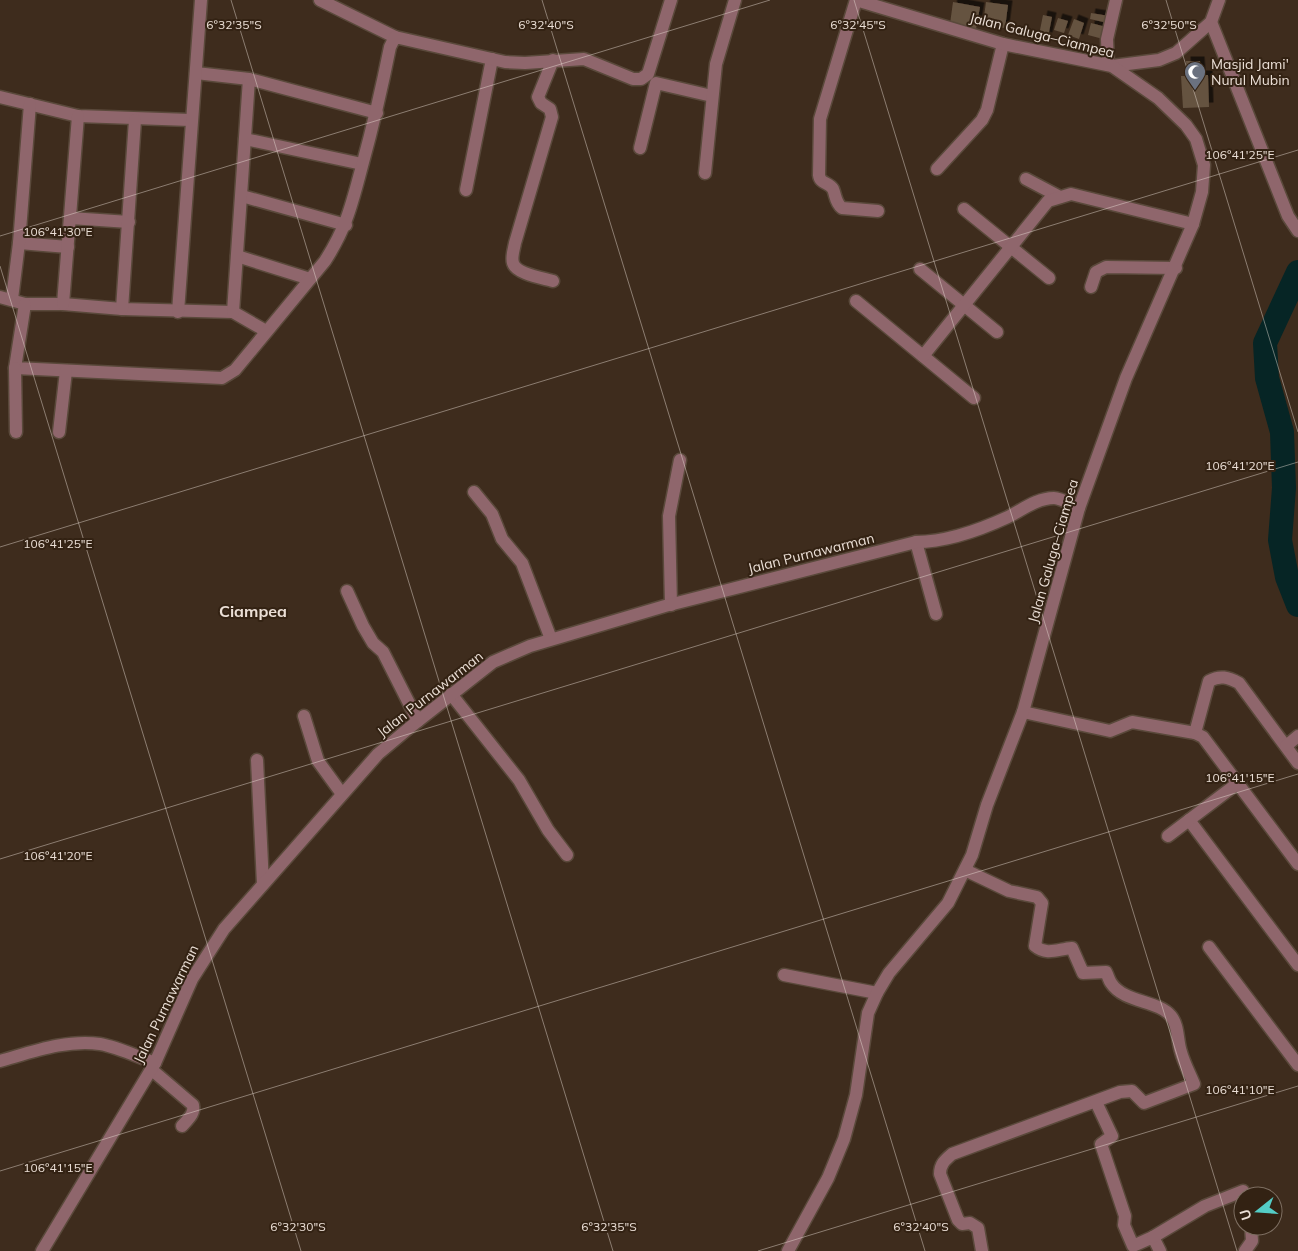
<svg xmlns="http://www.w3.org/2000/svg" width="1298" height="1251" font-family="Mulish,sans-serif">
  <defs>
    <filter id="shadow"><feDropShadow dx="4.5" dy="-4.5" stdDeviation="0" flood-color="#0009"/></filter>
  </defs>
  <rect width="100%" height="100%" fill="#3e2c1d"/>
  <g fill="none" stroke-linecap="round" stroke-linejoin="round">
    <!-- river -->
    <path stroke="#062525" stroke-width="24" d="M1298 272 1265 343 1267 378 1282 432 1284 488 1280 540 1287 577 1298 605"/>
  </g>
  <!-- building -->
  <g fill="#655341" filter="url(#shadow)">
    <path d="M953 2 980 7 976 29 950 24Z"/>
    <path d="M986 2 1008 5 1005 28 983 25Z"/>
    <path d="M1091 13 1109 16 1108 23 1090 19Z"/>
    <path d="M1043 15 1052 17 1048 37 1039 35Z"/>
    <path d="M1058 18 1068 21 1064 33 1054 30Z"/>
    <path d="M1074 19 1084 23 1079 39 1068 35Z"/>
    <path d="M1091 23 1106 27 1103 39 1088 35Z"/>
    <path d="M1186 61H1200L1201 75H1208L1209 107 1183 108 1181 76H1187Z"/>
  </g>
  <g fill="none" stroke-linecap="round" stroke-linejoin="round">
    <!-- minor casing -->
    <g stroke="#5a493b" stroke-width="15">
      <g id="minor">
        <path d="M320 0 395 37"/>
        <path d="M1211 22 1288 216 1298 231"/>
        <path d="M1108 65 1107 39 1116 0"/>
        <path d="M1112 66 1159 60 1176 53 1211 22 1219 0"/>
        <path d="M196 73 249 79 377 113"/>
        <path d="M0 97 78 116 190 120"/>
        <path d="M245 139 362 164"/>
        <path d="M640 148 656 83 712 96"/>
        <path d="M937 169 982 120 987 110 1003 44"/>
        <path d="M705 173 716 64 735 0"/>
        <path d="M1026 179 1060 197"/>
        <path d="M466 190 492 59"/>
        <path d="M242 196 346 225"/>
        <path d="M964 209 1049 278"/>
        <path d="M70 218 129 222"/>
        <path d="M19 243 68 247"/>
        <path d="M237 256 310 279"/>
        <path d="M920 269 997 332"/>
        <path d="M553 281C543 278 516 274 513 263 511 257 514 249 515 243L552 117 550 109 541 103 538 97 553 60"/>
        <path d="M1091 287 1096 272 1106 267 1176 268"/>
        <path d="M0 297 25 304H63L122 309 233 312 266 331"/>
        <path d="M12 299 19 243 30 104"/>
        <path d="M856 301 974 398"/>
        <path d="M25 304 15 368 222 378 235 370 325 261C347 227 352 203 362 166 373 126 382 87 390 47L395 37 505 62 525 63 584 59 633 79H641L648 74 671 0"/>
        <path d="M63 304 78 116"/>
        <path d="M122 309 135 120"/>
        <path d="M178 312 201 0"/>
        <path d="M233 312 249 79"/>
        <path d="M923 356 1048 201 1071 194 1193 224"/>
        <path d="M15 368 16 432"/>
        <path d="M59 432 66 371"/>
        <path d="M474 492 492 514 502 539 522 563 551 639"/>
        <path d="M916 542 936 614"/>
        <path d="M347 591 363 626 373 643 383 652 418 721"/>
        <path d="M671 605 669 516 680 460"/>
        <path d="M451 694 519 780 548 830 567 855"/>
        <path d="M1023 712 1110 731 1132 722 1195 733 1203 737 1298 864"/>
        <path d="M304 716 318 761 342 794"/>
        <path d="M1195 733 1209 681C1220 675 1228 677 1239 683L1298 763"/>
        <path d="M1286 746 1298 736"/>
        <path d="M257 760 263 884"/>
        <path d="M1189 820 1298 965"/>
        <path d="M1168 836 1238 783"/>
        <path d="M965 870 1009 891 1037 897 1042 903 1035 946C1047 956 1058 949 1072 948L1083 973 1106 972C1108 976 1109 980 1111 983 1124 1003 1158 1000 1171 1016 1179 1026 1177 1040 1181 1052 1184 1063 1190 1074 1194 1084L1144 1103 1132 1091 1120 1092 952 1154C945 1160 940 1164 940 1174L958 1220 962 1224 970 1223 978 1228 982 1251"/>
        <path d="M1209 947 1298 1065"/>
        <path d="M784 975 877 993"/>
        <path d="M0 1061C32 1052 67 1039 100 1044 118 1047 138 1057 155 1063"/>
        <path d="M152 1070 193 1105C195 1114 188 1119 182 1126"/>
        <path d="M1096 1102 1112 1136 1101 1144 1125 1216 1124 1225 1133 1246 1153 1237 1160 1251"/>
        <path d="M1153 1237 1205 1206 1243 1191 1244 1196"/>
        <path d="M42 1251 155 1063 192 979 224 929 378 754 409 728 493 662 530 646 665 606 916 542C946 542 982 529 1008 517 1022 510 1037 498 1054 498 1061 498 1072 505 1079 508"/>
        <path d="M788 1251 828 1178 844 1139 856 1095 868 1013 877 993 889 973 948 903 972 855 987 805 1023 712 1079 508 1126 378 1193 224 1202 192 1204 165 1196 139 1186 125 1158 98 1112 66 1003 44 856 0 820 119 819 175C820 184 829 182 833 189 836 196 835 202 842 208L878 211"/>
        <path d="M1245 1251 1252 1241 1251 1226"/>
      </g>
    </g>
    <!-- minor -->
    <use href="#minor" stroke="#8f666c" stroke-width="12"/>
  </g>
  <!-- ticks -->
  <path fill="none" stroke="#ebdfd6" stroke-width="1" stroke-opacity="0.45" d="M231 0 613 1251M542 0 925 1251M854 0 1237 1251M1166 0 1298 432M0 236 770 0M0 266 301 1251M0 547 1298 150M0 859 1298 462M0 1171 1298 774M758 1251 1298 1086"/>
  <!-- icons -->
  <defs>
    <g id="mosque-pin" transform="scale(1.125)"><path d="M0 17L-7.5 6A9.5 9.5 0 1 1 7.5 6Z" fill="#6b7280" stroke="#332213"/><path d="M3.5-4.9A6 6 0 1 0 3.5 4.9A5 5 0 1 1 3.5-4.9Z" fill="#fff"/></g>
  </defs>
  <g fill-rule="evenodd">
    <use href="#mosque-pin" x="1195" y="72"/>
  </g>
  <g text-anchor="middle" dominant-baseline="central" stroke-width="4" stroke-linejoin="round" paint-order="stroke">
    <!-- street labels -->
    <g font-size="14" fill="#ebdfd6" stroke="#332213">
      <text transform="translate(1042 35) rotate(14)">Jalan Galuga–Ciampea</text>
      <text transform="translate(1053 551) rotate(-74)">Jalan Galuga–Ciampea</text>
      <text transform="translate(811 553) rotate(-14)">Jalan Purnawarman</text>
      <text transform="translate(430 694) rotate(-38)">Jalan Purnawarman</text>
      <text transform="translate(166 1004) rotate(-64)">Jalan Purnawarman</text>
    </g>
    <!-- poi labels -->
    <g font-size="14" fill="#ebdfd6" stroke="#332213" text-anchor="start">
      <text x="1211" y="64">Masjid Jami'<tspan x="1211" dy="16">Nurul Mubin</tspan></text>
    </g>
    <!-- quarter labels -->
    <g font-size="16" font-weight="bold" fill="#ebdfd6" stroke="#332213">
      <text x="253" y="611">Ciampea</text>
    </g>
  </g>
  <g font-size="12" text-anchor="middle" fill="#ebdfd6" stroke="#332213" stroke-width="4" stroke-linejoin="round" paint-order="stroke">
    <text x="234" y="29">6°32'35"S</text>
    <text x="546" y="29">6°32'40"S</text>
    <text x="858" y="29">6°32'45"S</text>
    <text x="1169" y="29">6°32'50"S</text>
    <text x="1240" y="159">106°41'25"E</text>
    <text x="58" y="236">106°41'30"E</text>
    <text x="1240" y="470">106°41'20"E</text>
    <text x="58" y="548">106°41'25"E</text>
    <text x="1240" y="782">106°41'15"E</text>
    <text x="58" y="860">106°41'20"E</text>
    <text x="1240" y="1094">106°41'10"E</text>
    <text x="58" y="1172">106°41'15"E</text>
    <text x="298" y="1231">6°32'30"S</text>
    <text x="609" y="1231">6°32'35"S</text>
    <text x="921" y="1231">6°32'40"S</text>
  </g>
  <!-- north arrow -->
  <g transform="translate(1258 1211) rotate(253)"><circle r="24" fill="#332213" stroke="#7d6e61"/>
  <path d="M0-4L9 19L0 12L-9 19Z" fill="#54cdc6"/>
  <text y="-8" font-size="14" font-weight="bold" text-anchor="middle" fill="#ebdfd6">U</text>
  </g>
</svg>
